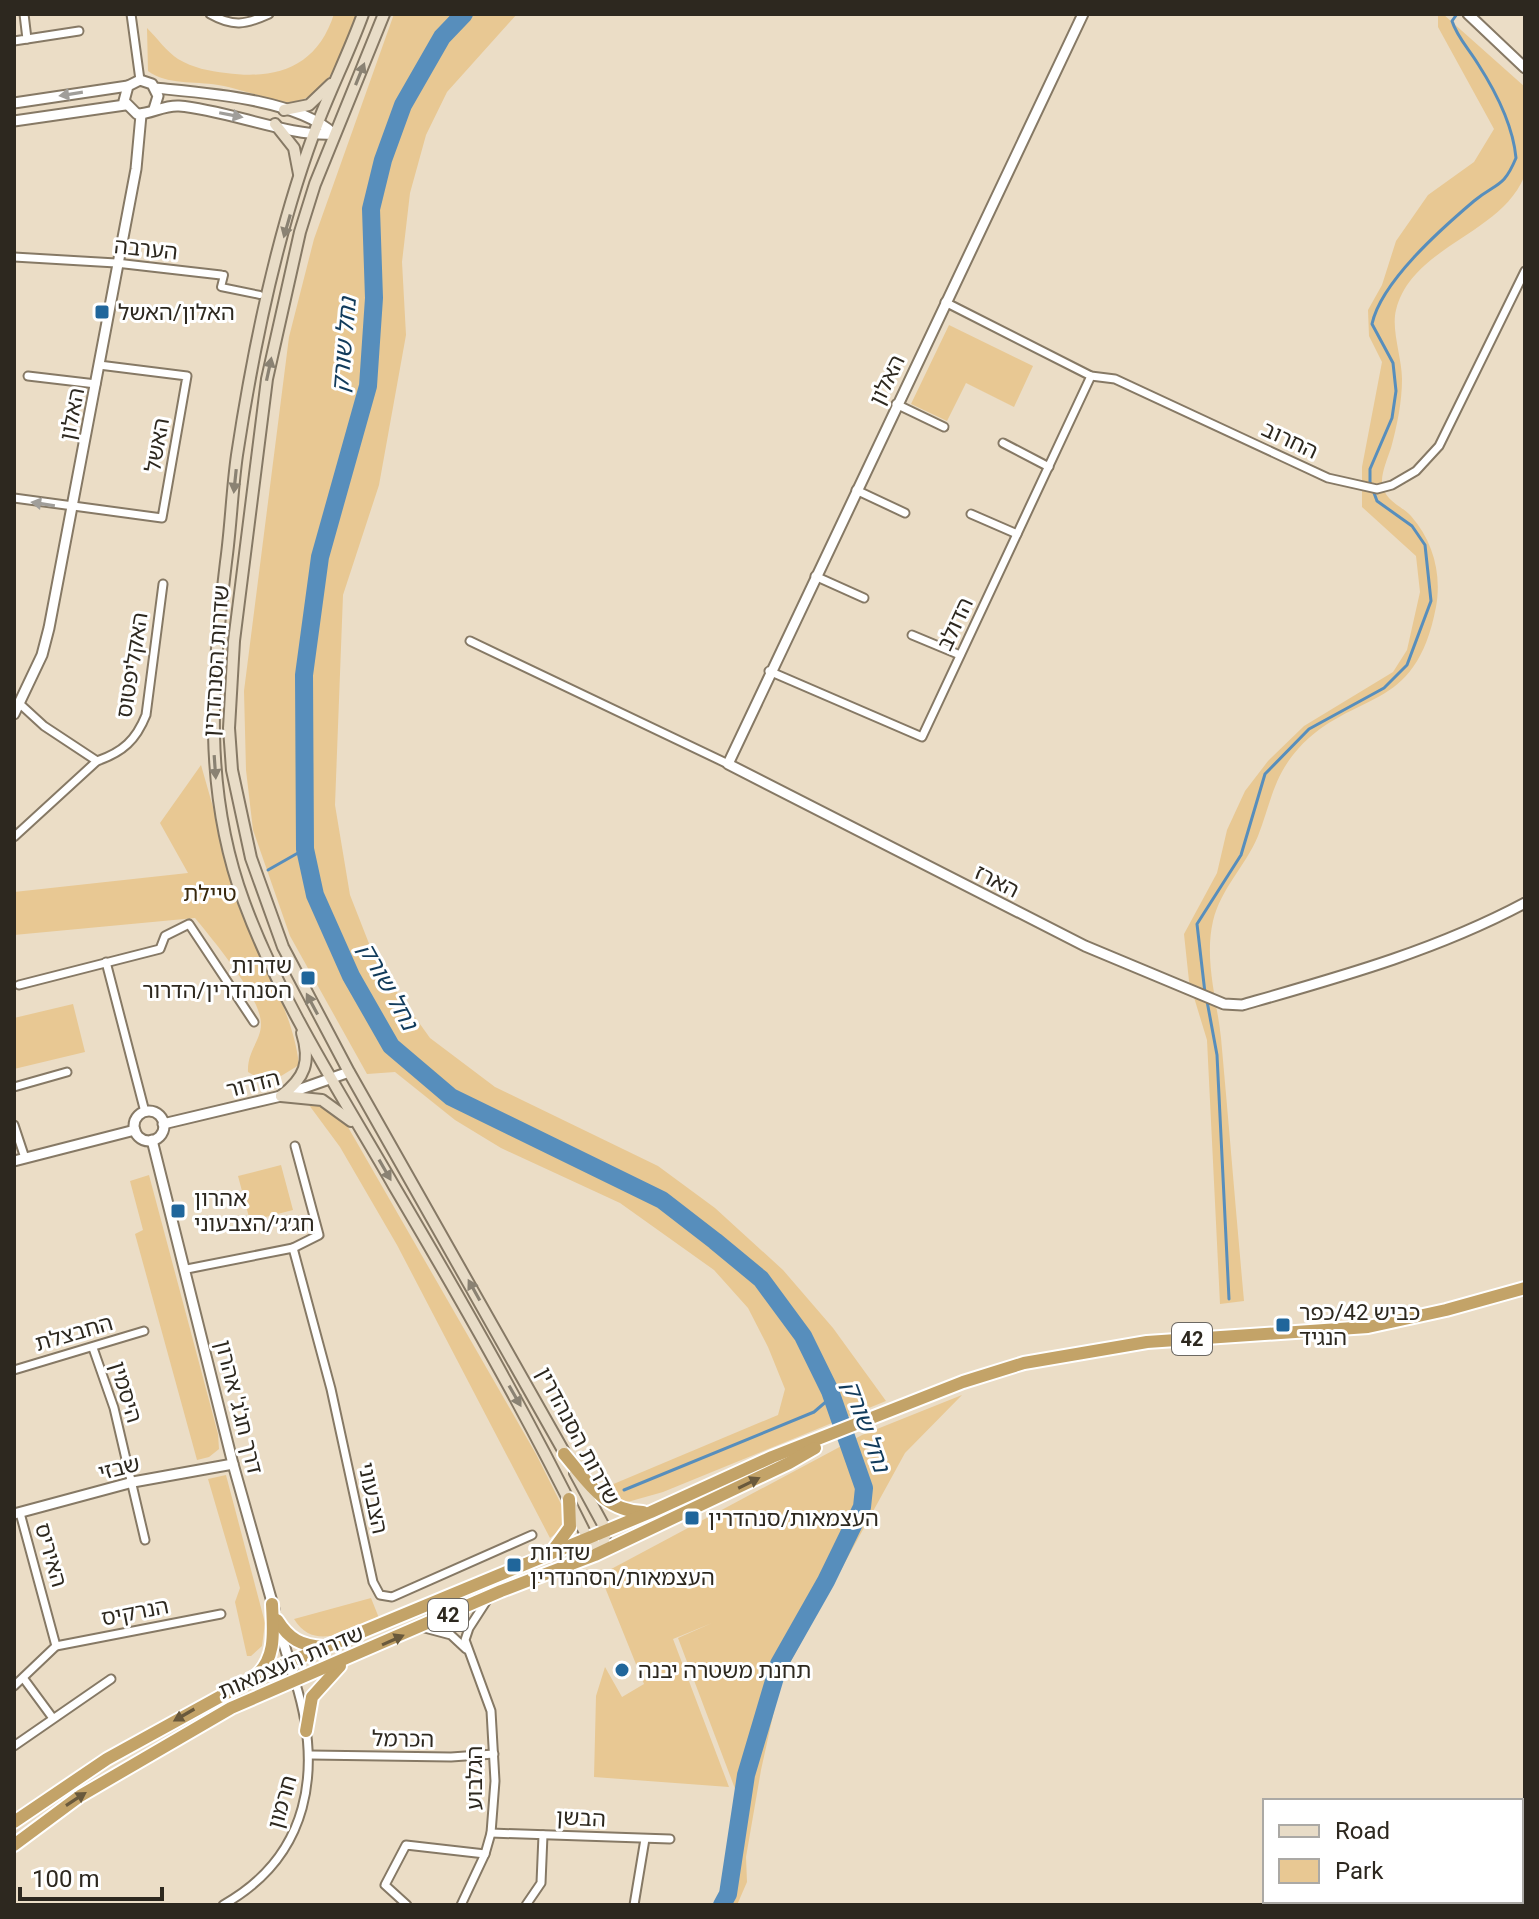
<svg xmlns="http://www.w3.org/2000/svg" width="1539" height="1919" font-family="Roboto,'Noto Sans Hebrew',sans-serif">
  <rect width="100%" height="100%" fill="#ebddc6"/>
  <!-- green -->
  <g fill="#e8c893">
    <path d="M334 14H358C345 45 331 99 290 102 282 103 233 87 218 85 194 81 167 85 148 71L147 28C157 38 167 52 178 59 193 68 209 71 226 73 277 80 317 67 334 14Z"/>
    <path d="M394 14H517L447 92 426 135 410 193 402 262 406 335 379 485 343 595 335 805 350 895 377 964 430 1038 495 1087 658 1166 715 1208 783 1270 833 1328 886 1401 663 1492 624 1503 604 1488 778 1415 785 1389 768 1347 748 1308 714 1270 620 1203 501 1148 455 1120 395 1072 367 1074 290 936 253 830 246 770 244 691 289 337 314 239Z"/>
    <path d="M1438 14H1443L1525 87C1525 109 1531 159 1524 177 1500 235 1412 246 1396 310 1391 330 1402 358 1402 379 1402 402 1397 426 1391 448 1388 457 1382 471 1382 481 1383 501 1401 505 1411 516 1433 541 1442 574 1436 607 1415 716 1354 688 1298 749 1273 777 1271 803 1258 836 1245 867 1221 888 1213 921 1204 960 1217 1000 1221 1038 1229 1126 1236 1213 1244 1301L1220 1304 1207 1040 1189 981 1184 934 1217 873 1227 830 1245 791 1268 761 1304 726 1393 672 1407 650 1420 592 1416 556 1362 507V467L1382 362 1369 336 1368 310 1382 285 1396 241 1428 195 1474 162 1494 129 1438 27Z"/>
    <path d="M949 325 1033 366 1014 407 966 383 947 421 911 404Z"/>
    <path d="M201 765C218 825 235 884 257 942 272 984 294 1020 299 1065L268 1084 248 1072C247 1051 261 1041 261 1024 261 997 213 940 195 918L14 935V892L188 873 160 823Z"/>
    <path d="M73 1004 85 1052 14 1069V1018Z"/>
    <path d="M317 1102 341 1115 356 1141 536 1454 562 1506 563 1528 550 1538 397 1245 340 1147 309 1105Z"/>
    <path d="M281 1165 293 1210 250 1221 238 1176Z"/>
    <path d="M149 1175 218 1434 219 1449 209 1457 197 1460 135 1234 143 1230 130 1181Z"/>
    <path d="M962 1395 905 1453 781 1679 761 1770 746 1857 747 1882 737 1905H720L736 1877 737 1794 678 1638 712 1623 673 1639 729 1787 594 1777 596 1696 605 1667 622 1697 644 1684 600 1575 862 1435Z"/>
    <path d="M226 1475 265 1623 262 1646 251 1656H247L235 1602 240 1588 208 1479Z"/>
    <path d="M371 1598 379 1618C350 1629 315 1653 294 1619Z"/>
  </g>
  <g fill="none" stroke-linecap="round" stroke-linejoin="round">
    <!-- stream -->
    <g stroke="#578ebc" stroke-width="3">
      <path d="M268 870 305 849"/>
      <path d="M1205 993 1197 924 1241 855 1265 774 1309 729 1384 688 1407 665 1431 601 1425 545 1412 526 1377 501 1370 482V469L1392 418 1396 391 1393 363 1372 324C1381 282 1441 229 1474 201 1497 182 1503 189 1516 158 1513 125 1496 92 1478 64 1469 49 1457 37 1452 21L1457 14"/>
      <path d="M1207 1001 1217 1055 1229 1299"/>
      <path d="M624 1490 814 1412 828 1400 830 1391"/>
    </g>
    <!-- river -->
    <path stroke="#578ebc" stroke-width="18" d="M464 14 442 37 403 105 383 160 371 209 374 298 368 386 320 557 304 675 305 849 315 895 351 976 391 1046 451 1097 662 1200 715 1241 761 1279 803 1336 830 1391 864 1488 862 1507 826 1581 779 1664 746 1775 728 1894 722 1905"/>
    <!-- pedestrian casing -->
    <g stroke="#867965" stroke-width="10">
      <path id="pedestrian" d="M221 275H224L221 287 260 295"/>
    </g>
    <!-- minor casing -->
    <g stroke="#867965" stroke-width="11">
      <g id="minor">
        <path d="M131 14 140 80"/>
        <path d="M210 14C233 27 245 25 269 14"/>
        <path d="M27 39 79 31"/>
        <path d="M14 41 27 39 24 14"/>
        <path d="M14 257 116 263 221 275"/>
        <path d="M945 302 1091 376 1115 379 1328 478 1377 489 1392 485 1416 471 1439 446 1525 271"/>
        <path d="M28 376 96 384"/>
        <path d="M896 404 944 427"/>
        <path d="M1003 443 1049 467"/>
        <path d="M856 490 905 513"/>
        <path d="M14 498 162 518 187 376 99 365"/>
        <path d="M971 514 1017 534"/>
        <path d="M815 576 864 598"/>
        <path d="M912 635 960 655"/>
        <path d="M470 641 728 764"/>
        <path d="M769 671 922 737 1091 376"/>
        <path d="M20 704 44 726 97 761"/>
        <path d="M14 837 97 761C123 752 136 740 146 715L163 584"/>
        <path d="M106 962 145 1112"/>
        <path d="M19 985 160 949 165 936 189 924 254 1022"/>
        <path d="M14 1087 67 1072"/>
        <path d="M14 1125 25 1158"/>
        <path d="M293 1248 319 1235 295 1146"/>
        <path d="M187 1269 293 1248 331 1389 373 1582 380 1595 392 1597 532 1535"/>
        <path d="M93 1348 114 1408 145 1540"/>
        <path d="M14 1370 144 1331"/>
        <path d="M421 1627 451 1635 466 1649"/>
        <path d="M56 1646 221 1614"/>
        <path d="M24 1679 52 1717"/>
        <path d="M14 1686 56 1646 20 1513"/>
        <path d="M14 1746 111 1679"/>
        <path d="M311 1755 451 1757 494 1754"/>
        <path d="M491 1833 670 1839"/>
        <path d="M223 1905C310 1856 323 1770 295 1681"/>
        <path d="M407 1905 385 1885 406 1845 485 1854"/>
        <path d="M461 1905 485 1854 491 1833 495 1781 491 1711 465 1640 469 1628 489 1597"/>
        <path d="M526 1905 541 1883 543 1835"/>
        <path d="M634 1905 645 1839"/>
      </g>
    </g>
    <!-- tertiary casing -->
    <g stroke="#867965" stroke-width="13">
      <g id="tertiary">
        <path d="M1083 14 728 764 1085 946 1224 1004 1242 1005C1340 977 1435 951 1525 903"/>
        <path d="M1468 14 1525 68"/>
        <path d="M155 88C206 93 297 99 334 134"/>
        <path d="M14 103 128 86"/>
        <path d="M154 109 158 96 152 84 140 80 128 86 124 101 137 114C152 114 163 105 179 106 228 110 289 137 334 134"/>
        <path d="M14 121 125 105"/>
        <path d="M14 714 42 655 49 628 136 169 141 115"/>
        <circle cx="149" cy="1126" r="15"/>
        <path d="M163 1124 281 1096 349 1072"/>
        <path d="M152 1140 233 1464 274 1609"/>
        <path d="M14 1161 135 1130"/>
        <path d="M14 1514 133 1482 233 1464"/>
        <path d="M278 1624 295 1681"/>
      </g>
    </g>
    <!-- secondary casing -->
    <g stroke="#867965" stroke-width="14">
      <g id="secondary">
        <path d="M363 14C350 50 333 84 319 120 278 226 254 343 237 455 232 490 231 526 226 562 212 680 202 788 244 902 281 1002 341 1094 394 1186 462 1301 529 1418 588 1539L602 1551"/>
        <path d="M384 14 315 184 300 232 267 379 234 641 229 728 232 770 251 858 283 947 349 1072 568 1459"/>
        <path d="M284 110 309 105 331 84"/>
        <path d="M275 124 294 148 299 174"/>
        <path d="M281 1096 322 1100 351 1121"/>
        <path d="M281 1096C305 1078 311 1062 302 1033"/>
        <path d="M575 1473 606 1530 602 1551"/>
      </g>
    </g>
    <!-- trunk casing -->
    <g stroke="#fff" stroke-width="16">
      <g id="trunk">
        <path d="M564 1454C588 1482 604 1511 643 1512"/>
        <path d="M551 1553 570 1527 569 1499"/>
        <path d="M277 1620C289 1639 301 1646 324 1647"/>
        <path d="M256 1676C277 1657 273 1630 272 1604"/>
        <path d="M306 1731 312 1697 340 1666"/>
        <path d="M14 1822 107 1759 263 1673 651 1512 772 1457 963 1382 1024 1363 1147 1342 1368 1327 1446 1310 1525 1288"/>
        <path d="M14 1845 80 1796 231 1708 501 1591 595 1555 789 1463 815 1448"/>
      </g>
    </g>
    <!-- pedestrian -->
    <use href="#pedestrian" stroke="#fff" stroke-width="6"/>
    <!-- minor -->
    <use href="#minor" stroke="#fff" stroke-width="7"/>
    <!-- tertiary -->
    <use href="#tertiary" stroke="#fff" stroke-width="9"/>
    <!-- secondary -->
    <use href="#secondary" stroke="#e8dcc7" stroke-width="10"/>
    <!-- trunk -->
    <use href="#trunk" stroke="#c3a368" stroke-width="12"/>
  </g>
  <!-- one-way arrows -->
  <defs><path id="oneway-solid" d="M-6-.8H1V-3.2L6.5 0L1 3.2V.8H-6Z" transform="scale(2)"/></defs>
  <g fill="#8a8273">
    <use href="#oneway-solid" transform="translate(360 74) rotate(-68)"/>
    <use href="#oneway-solid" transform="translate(287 226) rotate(106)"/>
    <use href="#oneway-solid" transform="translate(269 369) rotate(-78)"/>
    <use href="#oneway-solid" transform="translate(235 481) rotate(96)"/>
    <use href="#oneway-solid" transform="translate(215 767) rotate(86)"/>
    <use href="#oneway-solid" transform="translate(312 1004) rotate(-118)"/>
    <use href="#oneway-solid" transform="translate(385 1170) rotate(60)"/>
    <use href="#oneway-solid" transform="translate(474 1290) rotate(-119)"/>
    <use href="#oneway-solid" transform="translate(515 1396) rotate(60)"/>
  </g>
  <g fill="#a09e9a">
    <use href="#oneway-solid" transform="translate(71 94) rotate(171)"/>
    <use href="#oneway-solid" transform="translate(231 115) rotate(11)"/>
    <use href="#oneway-solid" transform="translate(43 504) rotate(-171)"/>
  </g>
  <g fill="#69593c">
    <use href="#oneway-solid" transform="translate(749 1483) rotate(-26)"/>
    <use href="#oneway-solid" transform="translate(393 1640) rotate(-24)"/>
    <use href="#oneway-solid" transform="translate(184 1715) rotate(150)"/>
    <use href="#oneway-solid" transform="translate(76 1799) rotate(-33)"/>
  </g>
  <!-- markers -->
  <g fill="#20669b" stroke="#fff" stroke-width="3">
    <rect x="94" y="304" width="16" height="16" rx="4"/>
    <rect x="300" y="970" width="16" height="16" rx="4"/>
    <rect x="170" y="1203" width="16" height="16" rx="4"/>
    <rect x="1275" y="1317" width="16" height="16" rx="4"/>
    <rect x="684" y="1510" width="16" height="16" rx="4"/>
    <rect x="506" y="1557" width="16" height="16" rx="4"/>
    <circle cx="622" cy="1670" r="8"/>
  </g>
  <g text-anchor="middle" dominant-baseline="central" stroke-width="6" stroke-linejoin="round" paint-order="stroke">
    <!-- shield labels -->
    <g fill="#fff" stroke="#6c6862" stroke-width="2">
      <rect x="1172" y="1323" width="40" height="32" rx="6"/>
      <rect x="428" y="1599" width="40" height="32" rx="6"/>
    </g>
    <g font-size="20" font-weight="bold" fill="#2d281f">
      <text x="1192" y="1339">42</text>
      <text x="448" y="1615">42</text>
    </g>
    <!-- street labels -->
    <g font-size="22" fill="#2d281f" stroke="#fff">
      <text transform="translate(146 249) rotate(6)">הערבה</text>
      <text transform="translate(887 380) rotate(-64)">האלון</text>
      <text transform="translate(72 414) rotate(-79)">האלון</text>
      <text transform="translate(1290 440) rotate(25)">החרוב</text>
      <text transform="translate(157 445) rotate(-80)">האשל</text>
      <text transform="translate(955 624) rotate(-65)">הדולב</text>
      <text transform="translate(216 661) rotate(-86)">שדרות הסנהדרין</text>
      <text transform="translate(132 665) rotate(-81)">האקליפטוס</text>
      <text transform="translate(997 881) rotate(27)">הארז</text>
      <text transform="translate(253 1084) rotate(-14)">הדרור</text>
      <text transform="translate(74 1333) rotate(-16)">החבצלת</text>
      <text transform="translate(126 1392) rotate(73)">היסמין</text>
      <text transform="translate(239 1407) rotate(76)">דרך חג'ג' אהרון</text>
      <text transform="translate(578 1436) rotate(62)">שדרות הסנהדרין</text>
      <text transform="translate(119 1468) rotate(-14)">שבזי</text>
      <text transform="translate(373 1498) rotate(78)">הצבעוני</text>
      <text transform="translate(51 1555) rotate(74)">האיריס</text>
      <text transform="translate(135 1612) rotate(-11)">הנרקיס</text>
      <text transform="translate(291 1662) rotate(-23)">שדרות העצמאות</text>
      <text transform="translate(403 1739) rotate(1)">הכרמל</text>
      <text transform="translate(474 1778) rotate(-90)">הגלבוע</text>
      <text transform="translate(282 1802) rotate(-74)">חרמון</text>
      <text transform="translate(581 1818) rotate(3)">הבשן</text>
    </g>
    <!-- poi labels -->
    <g font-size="22" fill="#2d281f" stroke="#fff" text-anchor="start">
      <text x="118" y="312">האלון/האשל</text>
      <text x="292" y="965" text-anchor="end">שדרות<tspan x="292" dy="25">הסנהדרין/הדרור</tspan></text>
      <text x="194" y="1198">אהרון<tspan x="194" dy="25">חג׳ג׳/הצבעוני</tspan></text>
      <text x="1299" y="1312">כביש 42/כפר<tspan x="1299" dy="25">הנגיד</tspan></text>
      <text x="708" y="1518">העצמאות/סנהדרין</text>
      <text x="530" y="1552">שדרות<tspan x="530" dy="25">העצמאות/הסהנדרין</tspan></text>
      <text x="638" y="1670">תחנת משטרה יבנה</text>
    </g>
    <!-- park labels -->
    <g font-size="22" fill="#39290d" stroke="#fff">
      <text x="210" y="893">טיילת</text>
    </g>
    <!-- water labels -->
    <g font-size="24" font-style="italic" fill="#113b5b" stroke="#fff">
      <text transform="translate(344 345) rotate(-85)">נחל שורק</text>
      <text transform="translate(388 986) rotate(61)">נחל שורק</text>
      <text transform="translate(866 1426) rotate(70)">נחל שורק</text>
    </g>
  </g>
  <!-- border -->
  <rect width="1539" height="1919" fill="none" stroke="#2d281f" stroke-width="32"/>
  <!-- legend -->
  <rect x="1263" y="1799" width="260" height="104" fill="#ffffff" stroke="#aba9a5" stroke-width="2"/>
  <rect x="1279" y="1825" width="40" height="12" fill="#e8dcc7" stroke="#aba9a5" stroke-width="2"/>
  <text x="1335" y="1839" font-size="24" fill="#2d281f">Road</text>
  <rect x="1279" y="1859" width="40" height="24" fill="#e8c893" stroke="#aba9a5" stroke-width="2"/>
  <text x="1335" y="1879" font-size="24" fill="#2d281f">Park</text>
  <!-- scale -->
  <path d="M20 1887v12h142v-12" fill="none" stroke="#2d281f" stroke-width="4"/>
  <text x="32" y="1887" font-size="24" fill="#2d281f" stroke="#ffffff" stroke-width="6" paint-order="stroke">100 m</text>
</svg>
